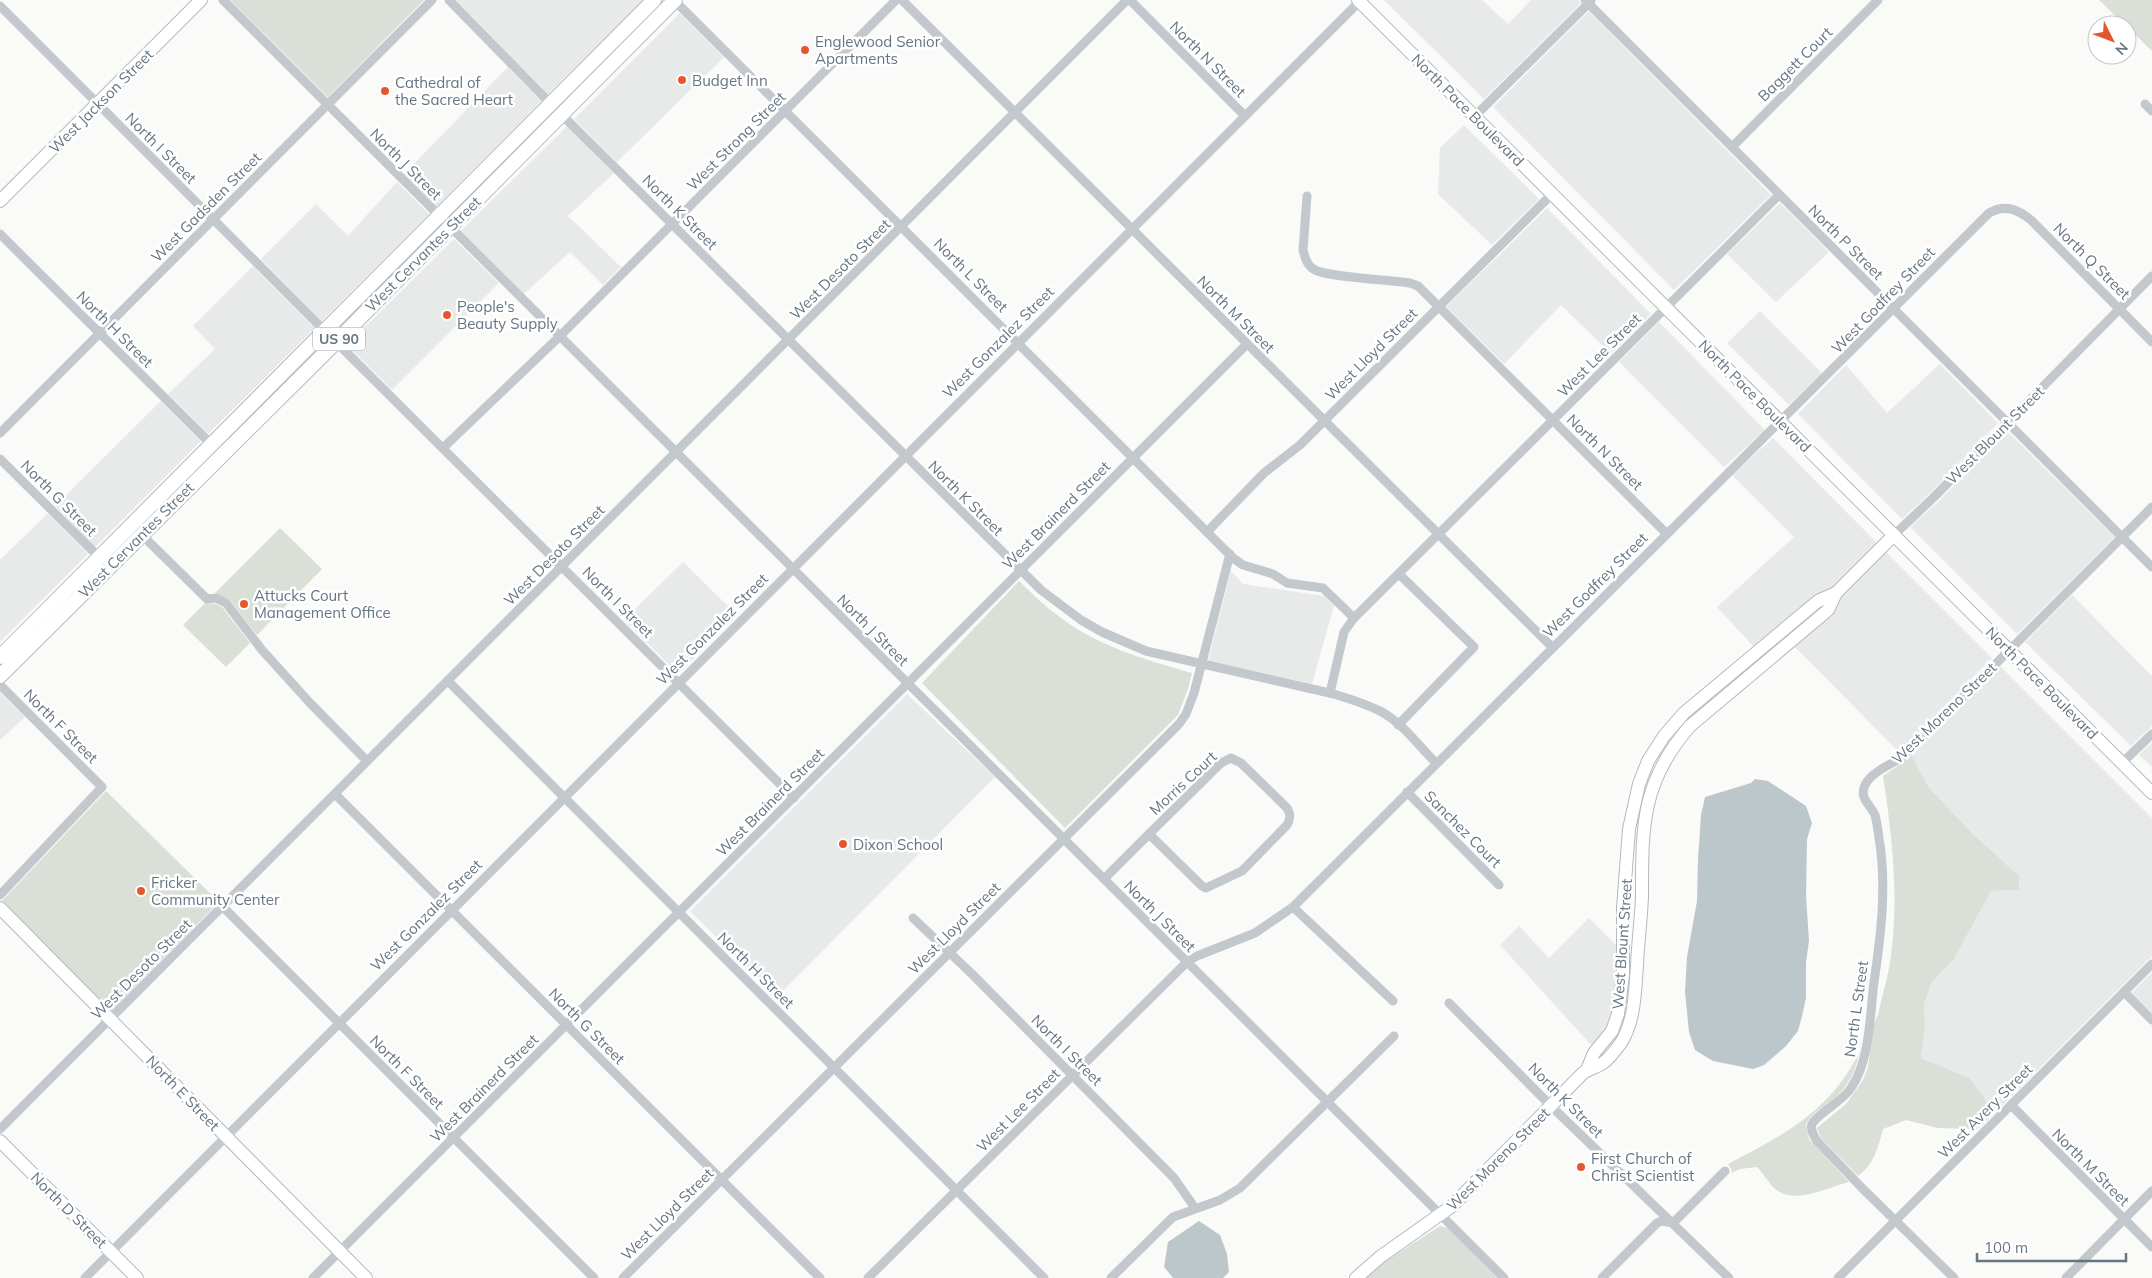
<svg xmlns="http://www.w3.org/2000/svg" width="2152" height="1278" font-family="Mulish,sans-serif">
  <rect width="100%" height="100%" fill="#fafaf8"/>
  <!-- built -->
  <g fill="#e8e9e9">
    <path d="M456 0H643L548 94Z"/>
    <path d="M1384 0H1482L1508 24 1531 0H1578L1581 3 1484 99Z"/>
    <path d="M1589 11 1771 195 1674 290 1493 107Z"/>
    <path d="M680 13 724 57 617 162 574 119Z"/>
    <path d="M508 67 541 101 436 207 404 174Z"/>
    <path d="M1464 125 1539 199 1492 245 1438 194 1440 148Z"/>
    <path d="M567 126 614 173 568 216 621 267 603 285 570 252 524 294 461 231Z"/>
    <path d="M397 182 429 214 322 321 261 259 316 204 348 236Z"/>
    <path d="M1780 203 1829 252 1776 302 1727 254Z"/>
    <path d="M1547 208 1651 314 1611 354 1561 305 1504 364 1446 307Z"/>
    <path d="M454 239 499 283 392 390 345 343 370 322Z"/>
    <path d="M253 266 315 328 208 434 168 394 215 349 193 326Z"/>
    <path d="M1760 311 1822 373 1789 405 1727 343Z"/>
    <path d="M1659 322 1765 430 1724 467 1619 362Z"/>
    <path d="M1940 364 1998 423 1929 494 1902 519 1798 414 1846 365 1887 413Z"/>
    <path d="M161 401 201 441 95 547 55 506Z"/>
    <path d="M2007 431 2115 537 2017 634 1910 527 1938 502Z"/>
    <path d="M1773 438 1877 543 1832 589 1815 597 1754 647 1717 607 1794 537 1732 475Z"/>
    <path d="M48 513 88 554 0 642V560Z"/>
    <path d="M1885 551 1992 658 1899 752 1794 646Z"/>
    <path d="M683 562 737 615 678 674 624 620Z"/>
    <path d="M1231 571 1243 584 1324 596 1334 606 1312 684 1208 661Z"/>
    <path d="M2072 595 2152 676V726L2131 746 2025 642Z"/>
    <path d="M2000 666 2152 818V956L1978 1130 1972 1124 1987 1102 1935 1064 1921 1058 1925 1027 1924 1004 1932 982 1954 959 1991 891 2019 890V876L1973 834 1929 788 1912 756Z"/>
    <path d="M0 692 25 717 0 740Z"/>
    <path d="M907 694 995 777 777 997 690 911Z"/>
    <path d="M2152 742V767L2139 755Z"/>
    <path d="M1589 918 1618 947 1617 974 1613 1011 1607 1028 1592 1046 1500 945 1519 926 1549 958Z"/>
    <path d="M2152 972V1013L2131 993Z"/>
  </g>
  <!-- green -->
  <g fill="#dadfd7">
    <path d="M230 0H424L328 97Z"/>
    <path d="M2099 0H2152V51Z"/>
    <path d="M280 528 322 569 257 635 230 600 215 593Z"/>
    <path d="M1019 581C1031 592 1043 605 1056 614 1096 646 1143 659 1192 673L1188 689 1178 715 1065 828 922 683Z"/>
    <path d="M205 603 216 604 222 607 250 643 226 667 183 625Z"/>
    <path d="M1912 756 1929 788 1973 834 2019 876V890L1991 891 1954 959 1932 982 1924 1004 1925 1027 1921 1058 1969 1078 1987 1102 1970 1129 1938 1128 1906 1120 1883 1129C1878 1147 1874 1165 1858 1176L1821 1138 1817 1128 1846 1104 1863 1080 1868 1067 1874 1023 1878 1015C1882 995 1889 975 1891 955 1899 897 1892 834 1883 776Z"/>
    <path d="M106 791 219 902 110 1012 1 902Z"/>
    <path d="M1859 1053C1856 1072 1847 1089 1831 1101 1822 1108 1810 1114 1806 1125L1809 1139 1849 1182C1828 1187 1798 1204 1778 1191 1770 1186 1764 1174 1757 1167L1740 1169 1731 1173 1732 1171 1728 1164C1784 1135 1829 1112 1859 1053Z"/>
    <path d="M1440 1226 1448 1228 1497 1278H1365L1372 1270Z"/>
  </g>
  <!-- water -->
  <g fill="#bbc7cb">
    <path d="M1755 779 1768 781 1806 806 1812 823 1807 839 1806 896 1809 941 1806 962V998L1802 1016 1798 1031 1786 1046 1764 1065 1753 1069 1713 1061 1695 1050 1689 1032 1685 992 1687 957 1697 901 1698 859 1701 815 1705 797 1751 783Z"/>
    <path d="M1199 1221 1220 1235 1227 1254 1229 1272 1223 1278H1173L1164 1267 1168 1242Z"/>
  </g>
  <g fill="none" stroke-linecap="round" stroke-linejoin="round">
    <!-- secondary casing -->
    <g stroke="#b3babf" stroke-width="14">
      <g id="secondary">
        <path d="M1358 0 2152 793"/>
        <path d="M0 201 201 0"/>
        <path d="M0 908 366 1278"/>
        <path d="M1587 1070 1594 1053 1612 1031 1618 1014 1623 975V908L1629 829 1639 784 1648 761 1664 736 1684 713 1818 601 1836 593"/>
        <path d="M0 1141 137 1278"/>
        <path d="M1356 1278 1380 1257 1452 1206 1583 1073C1589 1069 1597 1067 1603 1063 1610 1058 1616 1049 1621 1043 1635 1020 1635 992 1637 965 1638 942 1641 920 1642 897 1642 827 1641 782 1690 726L1828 610 1836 593 1894 535"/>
      </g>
    </g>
    <!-- primary casing -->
    <g stroke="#b5babe" stroke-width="16">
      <g id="primary">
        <path d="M0 657 654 0"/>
        <path d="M0 676 336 342 675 0"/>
      </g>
    </g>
    <!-- street -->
    <g stroke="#c3c8cc" stroke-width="9">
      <path d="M223 0 1504 1278"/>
      <path d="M449 0 550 103"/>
      <path d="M674 0 1233 558 1243 565 1273 574 1287 583 1323 588 1354 618"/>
      <path d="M902 0 1552 647"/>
      <path d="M1130 0 1245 116"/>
      <path d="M1585 0 2152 567"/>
      <path d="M0 6 324 330"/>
      <path d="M2145 104 2152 111"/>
      <path d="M561 114 1041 590 1081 620 1102 632 1146 651 1334 694C1350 699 1367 704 1382 712 1403 724 1419 746 1436 763"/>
      <path d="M1474 117 1591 1"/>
      <path d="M1732 147 1878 0"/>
      <path d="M1307 196 1303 250C1305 258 1307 266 1315 270 1328 277 1391 280 1410 283L1418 286 1666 533"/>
      <path d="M0 234 211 444"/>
      <path d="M336 342 794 798"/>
      <path d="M0 433 432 0"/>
      <path d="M443 448 560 336 896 0"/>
      <path d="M0 459 99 557"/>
      <path d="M1207 532 1264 473 1300 445 1552 194"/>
      <path d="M142 535 207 599 216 598 226 603 262 650 310 703 367 761"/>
      <path d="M1894 535 1933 498 2152 276"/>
      <path d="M448 681 1044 1278"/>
      <path d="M0 685 102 787 0 895"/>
      <path d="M1330 693 1344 632 1354 618 1779 195"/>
      <path d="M1398 725 1474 647 1399 574"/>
      <path d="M1231 758 1241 763 1286 807C1291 813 1291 818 1287 825L1242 871 1206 888 1202 886 1149 834 1221 763Z"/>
      <path d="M2122 763 2152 734"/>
      <path d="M1407 792 1499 885"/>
      <path d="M335 794 820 1278"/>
      <path d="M1104 879 1149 834"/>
      <path d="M222 906 594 1278"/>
      <path d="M1293 907 1393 1001"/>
      <path d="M913 918 972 974 1174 1178 1195 1208"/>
      <path d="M2124 992 2152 1020"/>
      <path d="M1449 1003 1551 1106 1729 1278"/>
      <path d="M2011 1105 2152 1247"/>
      <path d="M0 1129 1127 0"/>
      <path d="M85 1278 1361 0"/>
      <path d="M313 1278 1246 345"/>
      <path d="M623 1278 1179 724 1186 714 1194 693 1230 554"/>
      <path d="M868 1278 1187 962 1197 956 1255 933 1293 907 1989 213C2005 204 2017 209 2031 220L2152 342"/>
      <path d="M1111 1278 1173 1217 1220 1200 1240 1188 1394 1036"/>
      <path d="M1602 1278 1657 1223 1662 1221 1673 1223 1725 1171"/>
      <path d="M1838 1278 2152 964"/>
      <path d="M1954 1278 1862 1188 1817 1141C1814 1136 1810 1130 1812 1124 1817 1114 1843 1101 1851 1088 1870 1061 1870 1014 1874 982 1881 935 1887 885 1879 838 1878 831 1877 822 1875 815 1870 804 1859 799 1865 785 1871 772 1892 764 1904 756L2152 507"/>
      <path d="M2066 1278 2152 1191"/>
    </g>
    <!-- secondary -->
    <use href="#secondary" stroke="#fff" stroke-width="12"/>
    <!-- primary -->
    <use href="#primary" stroke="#fff" stroke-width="14"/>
  </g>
  <!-- markers -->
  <g fill="#e4572e" stroke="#fff" stroke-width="2">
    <circle cx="805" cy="50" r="5"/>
    <circle cx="682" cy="80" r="5"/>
    <circle cx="385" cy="91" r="5"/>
    <circle cx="447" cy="315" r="5"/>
    <circle cx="244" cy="604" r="5"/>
    <circle cx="843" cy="844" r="5"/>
    <circle cx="141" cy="891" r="5"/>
    <circle cx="1581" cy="1167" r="5"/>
  </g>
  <g text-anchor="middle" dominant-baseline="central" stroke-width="5" stroke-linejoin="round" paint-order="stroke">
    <!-- shield labels -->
    <rect fill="#fff" stroke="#939fa8" stroke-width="1" x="313" y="327.5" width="52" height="23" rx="4"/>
    <g font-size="14" font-weight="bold" fill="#657683">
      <text x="339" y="339">US 90</text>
    </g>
    <!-- poi labels -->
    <g font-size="15" fill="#657683" stroke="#fff" text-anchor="start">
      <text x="815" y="41">Englewood Senior<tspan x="815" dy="17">Apartments</tspan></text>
      <text x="692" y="80">Budget Inn</text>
      <text x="395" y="82">Cathedral of<tspan x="395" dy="17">the Sacred Heart</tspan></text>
      <text x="457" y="306">People's<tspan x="457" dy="17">Beauty Supply</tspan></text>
      <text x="254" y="595">Attucks Court<tspan x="254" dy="17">Management Office</tspan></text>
      <text x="853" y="844">Dixon School</text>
      <text x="151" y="882">Fricker<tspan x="151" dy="17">Community Center</tspan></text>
      <text x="1591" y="1158">First Church of<tspan x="1591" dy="17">Christ Scientist</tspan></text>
    </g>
    <!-- street labels -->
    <g font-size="15" fill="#657683" stroke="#fff">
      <text transform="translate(1208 59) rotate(45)">North N Street</text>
      <text transform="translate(1795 64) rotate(-45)">Baggett Court</text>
      <text transform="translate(101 101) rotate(-45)">West Jackson Street</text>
      <text transform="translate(1468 110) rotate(45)">North Pace Boulevard</text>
      <text transform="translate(736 141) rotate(-45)">West Strong Street</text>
      <text transform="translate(161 148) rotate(45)">North I Street</text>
      <text transform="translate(406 164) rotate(45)">North J Street</text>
      <text transform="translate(206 207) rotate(-45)">West Gadsden Street</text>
      <text transform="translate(680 212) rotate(45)">North K Street</text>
      <text transform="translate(1846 242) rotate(45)">North P Street</text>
      <text transform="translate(423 254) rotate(-45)">West Cervantes Street</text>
      <text transform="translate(2092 261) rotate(45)">North Q Street</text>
      <text transform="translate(840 269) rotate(-45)">West Desoto Street</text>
      <text transform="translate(971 275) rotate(45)">North L Street</text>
      <text transform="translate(1883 300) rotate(-46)">West Godfrey Street</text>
      <text transform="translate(1236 314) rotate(45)">North M Street</text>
      <text transform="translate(115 329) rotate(45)">North H Street</text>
      <text transform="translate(998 342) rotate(-45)">West Gonzalez Street</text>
      <text transform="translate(1371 354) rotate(-45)">West Lloyd Street</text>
      <text transform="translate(1599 355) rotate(-45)">West Lee Street</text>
      <text transform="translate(1755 396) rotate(45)">North Pace Boulevard</text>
      <text transform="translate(1995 435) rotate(-45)">West Blount Street</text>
      <text transform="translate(1605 452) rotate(45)">North N Street</text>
      <text transform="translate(59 498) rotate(45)">North G Street</text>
      <text transform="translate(966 498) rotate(45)">North K Street</text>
      <text transform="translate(1056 515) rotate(-45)">West Brainerd Street</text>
      <text transform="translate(136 540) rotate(-45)">West Cervantes Street</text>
      <text transform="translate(554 555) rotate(-45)">West Desoto Street</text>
      <text transform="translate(1595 585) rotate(-45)">West Godfrey Street</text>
      <text transform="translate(618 602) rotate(45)">North I Street</text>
      <text transform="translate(712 629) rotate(-45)">West Gonzalez Street</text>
      <text transform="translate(873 630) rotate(45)">North J Street</text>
      <text transform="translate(2042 683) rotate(45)">North Pace Boulevard</text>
      <text transform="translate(1944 713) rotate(-44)">West Moreno Street</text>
      <text transform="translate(61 726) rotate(45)">North F Street</text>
      <text transform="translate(1183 783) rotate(-43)">Morris Court</text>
      <text transform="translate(770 802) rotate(-45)">West Brainerd Street</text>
      <text transform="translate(1463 829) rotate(45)">Sanchez Court</text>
      <text transform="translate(426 915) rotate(-45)">West Gonzalez Street</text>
      <text transform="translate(1160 916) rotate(45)">North J Street</text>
      <text transform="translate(954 928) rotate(-45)">West Lloyd Street</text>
      <text transform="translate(1622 944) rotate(-86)">West Blount Street</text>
      <text transform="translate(141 969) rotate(-45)">West Desoto Street</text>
      <text transform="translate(756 970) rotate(45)">North H Street</text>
      <text transform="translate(1856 1009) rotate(-82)">North L Street</text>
      <text transform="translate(587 1026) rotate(45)">North G Street</text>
      <text transform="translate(1067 1050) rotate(45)">North I Street</text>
      <text transform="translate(407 1072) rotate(45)">North F Street</text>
      <text transform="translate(484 1088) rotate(-45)">West Brainerd Street</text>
      <text transform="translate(183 1093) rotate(46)">North E Street</text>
      <text transform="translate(1566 1100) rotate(45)">North K Street</text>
      <text transform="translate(1018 1110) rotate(-45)">West Lee Street</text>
      <text transform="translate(1985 1111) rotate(-45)">West Avery Street</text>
      <text transform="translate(1498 1159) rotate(-45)">West Moreno Street</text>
      <text transform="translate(2091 1167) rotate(45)">North M Street</text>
      <text transform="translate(69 1210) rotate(45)">North D Street</text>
      <text transform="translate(667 1214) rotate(-45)">West Lloyd Street</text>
    </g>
  </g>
  <!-- north arrow -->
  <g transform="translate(2112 40) rotate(132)"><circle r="24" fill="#ffffff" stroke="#c1c8cd"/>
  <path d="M0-4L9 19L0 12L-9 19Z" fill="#e4572e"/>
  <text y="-8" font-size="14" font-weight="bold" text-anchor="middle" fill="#657683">N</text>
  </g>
  <!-- scale -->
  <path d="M1977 1253v8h149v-8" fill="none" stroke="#657683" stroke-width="2.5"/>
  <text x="1984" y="1253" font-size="15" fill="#657683" stroke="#ffffff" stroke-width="4" paint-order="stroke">100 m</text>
</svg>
